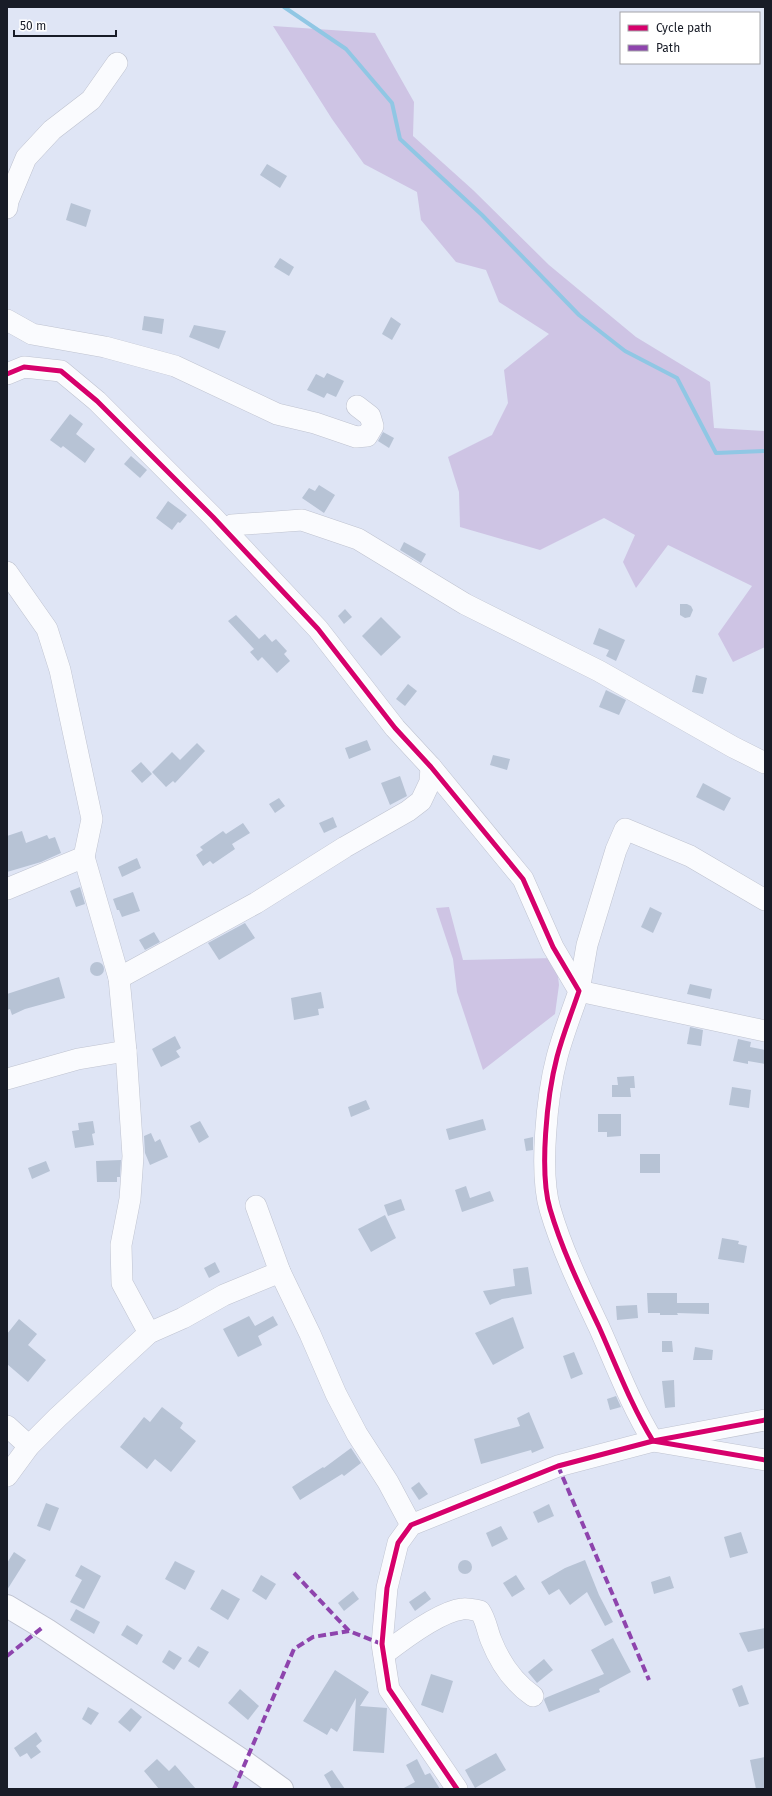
<svg xmlns="http://www.w3.org/2000/svg" width="772" height="1796" font-family="'Fira Sans',sans-serif">
  <rect width="100%" height="100%" fill="#dfe5f5"/>
  <!-- green -->
  <g fill="#cec4e4">
    <path d="M273 26 375 33 414 102 413 136 473 190 549 265 636 337 710 382 714 428 765 431V647L733 662 718 634 752 586 668 545 636 588 623 562 635 535 604 518 540 550 460 527 459 492 448 457 492 435 508 403 504 370 549 334 499 302 486 270 456 262 421 220 417 192 364 164 332 119Z"/>
    <path d="M449 907 463 960 556 958 559 985 555 1014 483 1070 457 992 453 959 436 908Z"/>
  </g>
  <g fill="none" stroke-linecap="round" stroke-linejoin="round">
    <!-- stream -->
    <path stroke="#90c7e4" stroke-width="4" d="M284 7 346 49 392 103 400 139 482 215 579 315 625 351 677 378 716 453 765 451"/>
  </g>
  <!-- building -->
  <g fill="#b7c3d5">
    <path d="M267 164 287 176 280 188 260 175Z"/>
    <path d="M71 203 91 210 86 227 66 220Z"/>
    <path d="M280 258 294 267 289 276 274 267Z"/>
    <path d="M144 316 164 319 162 334 142 330Z"/>
    <path d="M391 317 401 324 392 340 382 334Z"/>
    <path d="M194 325 226 331 219 349 189 337Z"/>
    <path d="M327 373 344 381 336 397 327 393 324 398 307 390 316 374 324 378Z"/>
    <path d="M70 414 83 424 76 434 95 449 85 463 63 446 61 448 50 440Z"/>
    <path d="M383 432 394 438 389 448 378 441Z"/>
    <path d="M131 456 147 470 140 478 124 464Z"/>
    <path d="M319 485 335 495 324 513 302 498 309 488 315 491Z"/>
    <path d="M168 501 187 515 180 523 178 522 172 530 156 518Z"/>
    <path d="M404 542 426 554 421 563 400 550Z"/>
    <path d="M680 604H687L691 606 693 610 690 617 685 618 680 615Z"/>
    <path d="M345 609 352 617 344 624 338 616Z"/>
    <path d="M236 615 259 639 265 634 272 642 276 639 287 651 284 654 290 661 277 673 262 657 258 661 250 652 254 649 228 621Z"/>
    <path d="M381 617 401 637 381 656 362 636Z"/>
    <path d="M599 628 625 640 616 661 606 656 609 650 593 644Z"/>
    <path d="M696 675 707 678 703 694 692 692Z"/>
    <path d="M408 684 417 691 405 706 396 699Z"/>
    <path d="M606 690 626 700 619 715 599 707Z"/>
    <path d="M367 740 371 750 349 759 345 748Z"/>
    <path d="M197 743 205 751 175 783 173 781 166 787 152 772 172 752 180 760Z"/>
    <path d="M493 755 510 759 507 770 490 765Z"/>
    <path d="M141 762 152 774 142 783 131 771Z"/>
    <path d="M400 776 407 796 390 805 381 783Z"/>
    <path d="M703 783 731 798 724 811 696 797Z"/>
    <path d="M279 798 285 806 275 813 269 804Z"/>
    <path d="M333 817 337 827 324 833 319 823Z"/>
    <path d="M243 823 250 833 232 844 235 849 213 864 210 861 203 866 196 855 203 850 200 847 223 831 226 834Z"/>
    <path d="M22 831 26 843 47 835 49 839 55 837 61 853 41 862 7 872V836Z"/>
    <path d="M137 858 141 868 122 877 118 867Z"/>
    <path d="M80 887 85 904 76 907 70 891Z"/>
    <path d="M133 892 140 911 122 917 119 910H117L113 899Z"/>
    <path d="M650 907 662 913 653 933 641 927Z"/>
    <path d="M245 923 255 938 219 960 208 943Z"/>
    <path d="M154 932 160 942 145 950 139 940Z"/>
    <circle cx="97" cy="969" r="7"/>
    <path d="M59 977 65 998 25 1009 12 1015 10 1009 7 1010V994Z"/>
    <path d="M690 984 712 989 710 999 687 994Z"/>
    <path d="M321 992 324 1008 318 1009 319 1015 294 1020 291 998Z"/>
    <path d="M690 1027 703 1030 701 1046 687 1044Z"/>
    <path d="M175 1036 181 1048 176 1051 180 1057 161 1067 152 1049Z"/>
    <path d="M738 1039 751 1042 750 1047 765 1050V1064L748 1061V1064L733 1061Z"/>
    <path d="M634 1076 635 1088H630L631 1097H612V1085H618L617 1077Z"/>
    <path d="M732 1087 751 1090 749 1108 729 1105Z"/>
    <path d="M366 1100 370 1109 351 1117 348 1107Z"/>
    <path d="M598 1114H621V1136L607 1137V1132H598Z"/>
    <path d="M483 1119 486 1130 449 1140 446 1129Z"/>
    <path d="M93 1121 95 1133 92 1134 94 1145 75 1148 72 1131 79 1130 78 1123Z"/>
    <path d="M200 1121 209 1137 199 1143 190 1126Z"/>
    <path d="M151 1133 155 1142 160 1139 168 1157 150 1165 145 1153 144 1136Z"/>
    <path d="M533 1137V1150L526 1151 524 1139Z"/>
    <rect x="640" y="1154" width="20" height="19"/>
    <path d="M121 1160 120 1177H117V1182H97L96 1161Z"/>
    <path d="M46 1161 50 1171 32 1179 28 1168Z"/>
    <path d="M466 1186 470 1198 490 1191 494 1201 462 1212 455 1190Z"/>
    <path d="M401 1199 405 1210 388 1216 384 1205Z"/>
    <path d="M385 1215 396 1238 371 1252 358 1229Z"/>
    <path d="M722 1238 739 1241 738 1244 747 1246 744 1263 718 1259Z"/>
    <path d="M215 1262 220 1272 209 1278 204 1268Z"/>
    <path d="M528 1267 532 1294 502 1299 490 1305 483 1291 515 1286 513 1269Z"/>
    <path d="M647 1293H677V1303H709V1314L677 1313 678 1315H660V1313H648Z"/>
    <path d="M637 1305 638 1318 617 1320 616 1306Z"/>
    <path d="M249 1316 255 1326 273 1316 278 1325 258 1336 262 1345 238 1357 223 1329Z"/>
    <path d="M513 1317 524 1348 493 1365 475 1333Z"/>
    <path d="M19 1319 37 1334 28 1345 46 1360 28 1382 7 1364V1334Z"/>
    <path d="M662 1341H672L673 1352H662Z"/>
    <path d="M695 1347 713 1350 712 1360H693Z"/>
    <path d="M574 1352 583 1374 571 1379 563 1356Z"/>
    <path d="M674 1380 675 1407 665 1408 662 1381Z"/>
    <path d="M616 1396 621 1407 610 1410 607 1399Z"/>
    <path d="M162 1407 183 1423 180 1428 196 1441 171 1472 155 1459 147 1469 120 1447 144 1417 150 1422Z"/>
    <path d="M529 1412 544 1448 532 1453 531 1450 481 1464 474 1439 520 1426 517 1418Z"/>
    <path d="M351 1448 361 1463 344 1476 342 1474 300 1500 292 1487 323 1467 324 1468Z"/>
    <path d="M419 1482 428 1494 419 1500 411 1488Z"/>
    <path d="M46 1503 59 1508 50 1531 37 1526Z"/>
    <path d="M549 1504 554 1516 538 1523 533 1512Z"/>
    <path d="M501 1526 508 1539 492 1547 486 1533Z"/>
    <path d="M741 1532 748 1553 730 1558 724 1537Z"/>
    <path d="M14 1552 26 1560 7 1590V1563Z"/>
    <circle cx="465" cy="1567" r="7"/>
    <path d="M585 1560 599 1595 613 1622 605 1626 587 1592 570 1605 559 1589 549 1595 541 1582 565 1568Z"/>
    <path d="M175 1561 195 1571 185 1590 165 1579Z"/>
    <path d="M81 1565 101 1576 84 1609 70 1602 82 1580 75 1576Z"/>
    <path d="M261 1575 276 1584 266 1600 252 1591Z"/>
    <path d="M516 1575 525 1589 512 1597 503 1583Z"/>
    <path d="M670 1576 674 1588 654 1594 651 1582Z"/>
    <path d="M222 1589 240 1599 228 1620 210 1609Z"/>
    <path d="M353 1591 359 1599 344 1611 338 1603Z"/>
    <path d="M425 1591 431 1599 415 1611 409 1602Z"/>
    <path d="M76 1609 100 1622 94 1634 70 1620Z"/>
    <path d="M127 1625 143 1635 137 1645 121 1635Z"/>
    <path d="M765 1628V1648L748 1652 739 1633Z"/>
    <path d="M613 1638 631 1672 599 1689 600 1692 549 1712 544 1700 545 1698 604 1674 591 1650Z"/>
    <path d="M198 1646 209 1652 199 1668 188 1661Z"/>
    <path d="M169 1650 182 1658 174 1670 162 1662Z"/>
    <path d="M544 1659 553 1670 537 1683 528 1672Z"/>
    <path d="M335 1670 369 1692 360 1706 387 1708 384 1753 353 1751 356 1698 337 1732 331 1728 327 1735 303 1721Z"/>
    <path d="M431 1674 453 1681 443 1713 421 1705Z"/>
    <path d="M742 1685 749 1704 739 1707 732 1689Z"/>
    <path d="M240 1689 259 1706 248 1720 228 1703Z"/>
    <path d="M88 1707 99 1713 91 1725 82 1719Z"/>
    <path d="M131 1708 142 1717 130 1732 118 1722Z"/>
    <path d="M36 1732 42 1741 36 1746 41 1752 31 1759 27 1753 20 1757 14 1748Z"/>
    <path d="M496 1753 506 1770 475 1788 465 1770Z"/>
    <path d="M765 1757V1789H756L750 1760Z"/>
    <path d="M157 1759 169 1771 175 1765 196 1789H159L144 1771Z"/>
    <path d="M417 1759 425 1775 430 1773 440 1789H402L415 1782 406 1765Z"/>
    <path d="M332 1770 345 1789H332L324 1775Z"/>
  </g>
  <g fill="none" stroke-linecap="round" stroke-linejoin="round">
    <!-- minor casing -->
    <g stroke="#bfc3d0" stroke-width="22">
      <g id="minor">
        <path d="M7 208 8 201 26 158 52 130 91 100 117 63"/>
        <path d="M7 320 32 334 105 347 175 366 277 414 315 423 356 437 367 436 373 426 370 416 357 406"/>
        <path d="M7 374 24 367 61 371 97 401 213 517 318 629 395 728 431 767 523 879 553 947 579 991C572 1012 563 1034 557 1057 547 1095 539 1172 550 1209 562 1250 581 1289 599 1327 616 1365 631 1405 653 1441L765 1460"/>
        <path d="M225 530 232 525 302 520 358 539 465 604 599 671 733 747 765 763"/>
        <path d="M7 572 47 629 60 670 92 819 84 857 7 889"/>
        <path d="M84 857 119 978 126 1051 133 1156 130 1199 121 1245 122 1283 149 1333"/>
        <path d="M765 900 690 856 625 829 616 850 587 945 579 991 765 1031"/>
        <path d="M119 978 256 903 345 847 408 811 421 801 430 782 431 767"/>
        <path d="M7 1079 78 1059 126 1051"/>
        <path d="M256 1206 280 1272 310 1334 336 1394 357 1434 388 1482 411 1525"/>
        <path d="M7 1426 29 1446"/>
        <path d="M7 1476 29 1446 58 1417 149 1333 183 1318 224 1295 280 1272"/>
        <path d="M384 1654C402 1640 439 1612 462 1609 468 1608 474 1610 480 1611 486 1620 487 1630 491 1640 500 1663 513 1682 533 1696"/>
        <path d="M457 1789 389 1689 382 1644 387 1588 398 1543 411 1525 558 1466 653 1441 765 1420"/>
      </g>
    </g>
    <!-- major casing -->
    <g stroke="#bfc3d0" stroke-width="24">
      <path id="major" d="M7 1606 47 1630 246 1763 282 1789"/>
    </g>
    <!-- minor -->
    <use href="#minor" stroke="#fafbfe" stroke-width="21"/>
    <!-- major -->
    <use href="#major" stroke="#fafbfe" stroke-width="22"/>
    <!-- quiet -->
    <g stroke="#8e44ad" stroke-width="4" stroke-dasharray="8 4" stroke-linecap="butt">
      <path d="M558 1466 649 1680"/>
      <path d="M294 1573 349 1631 382 1644"/>
      <path d="M7 1656 43 1627"/>
      <path d="M234 1789 294 1649 313 1637 349 1631"/>
    </g>
    <!-- cycleway casing -->
    <g stroke="#fff" stroke-width="8">
      <g id="cycleway">
        <path d="M7 374 24 367 61 371 97 401 213 517 318 629 395 728 431 767 523 879 553 947 579 991C572 1012 563 1034 557 1057 547 1095 539 1172 550 1209 562 1250 581 1289 599 1327 616 1365 631 1405 653 1441L765 1460"/>
        <path d="M457 1789 389 1689 382 1644 387 1588 398 1543 411 1525 558 1466 653 1441 765 1420"/>
      </g>
    </g>
    <!-- cycleway -->
    <use href="#cycleway" stroke="#d6006c" stroke-width="5"/>
  </g>
  <!-- border -->
  <rect width="772" height="1796" fill="none" stroke="#181c27" stroke-width="16"/>
  <!-- legend -->
  <rect x="620" y="12" width="140" height="52" fill="#ffffff" stroke="#a3a4a9"/>
  <rect x="628" y="25" width="20" height="6" fill="#d6006c" stroke="#a3a4a9"/>
  <text x="656" y="32" font-size="12" fill="#181c27">Cycle path</text>
  <rect x="628" y="45" width="20" height="6" fill="#8e44ad" stroke="#a3a4a9"/>
  <text x="656" y="52" font-size="12" fill="#181c27">Path</text>
  <!-- scale -->
  <path d="M14 30v6h102v-6" fill="none" stroke="#181c27" stroke-width="2"/>
  <text x="20" y="30" font-size="12" fill="#181c27" stroke="#ffffff" stroke-width="3" paint-order="stroke">50 m</text>
</svg>
